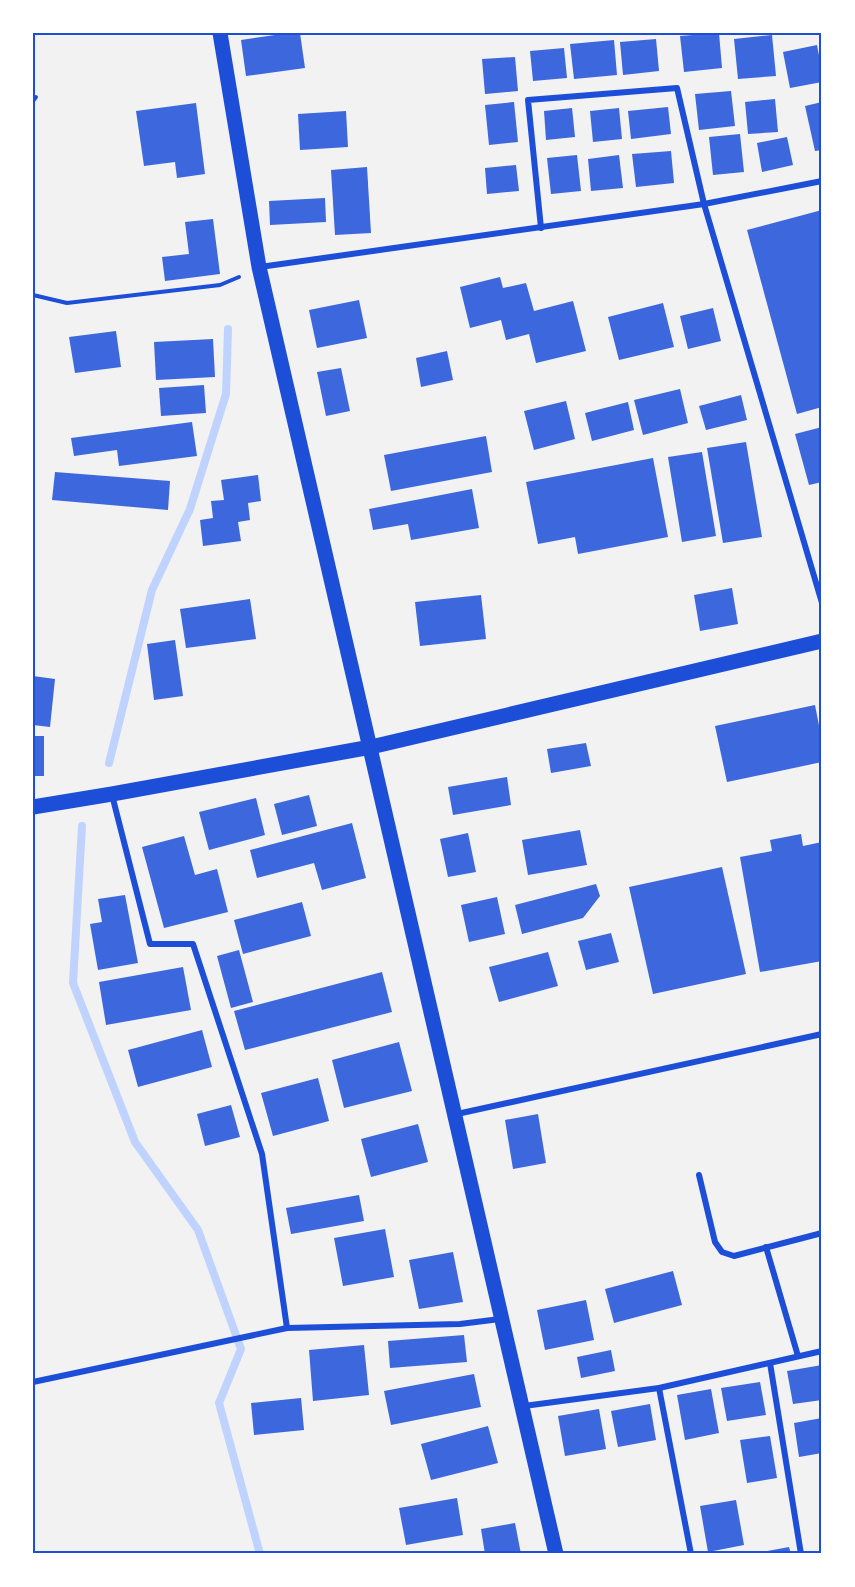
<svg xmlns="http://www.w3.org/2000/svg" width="855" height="1587" font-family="'Exo 2',sans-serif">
  <rect width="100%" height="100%" fill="#f2f2f2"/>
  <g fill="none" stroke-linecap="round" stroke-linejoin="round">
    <!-- stream -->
    <g stroke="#bfd3fe" stroke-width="8">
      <path d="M109 763 152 590 190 509 226 394 228 329"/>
      <path d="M82 826 73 983 135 1142 198 1230 241 1349 219 1403 260 1554"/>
    </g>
  </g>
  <!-- building -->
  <g fill="#3d67dc">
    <path d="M289 33H300L305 68 246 76 241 40Z"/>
    <path d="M719 33 722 68 684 72 680 36Z"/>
    <path d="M772 35 776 76 738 79 734 39Z"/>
    <path d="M656 39 659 71 623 75 620 42Z"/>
    <path d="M614 40 617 75 574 79 570 44Z"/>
    <path d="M817 45 822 71V82L790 88 783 52Z"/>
    <path d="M564 48 567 78 533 81 530 51Z"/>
    <path d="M515 57 518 91 485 94 482 59Z"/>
    <path d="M731 91 735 126 699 130 695 94Z"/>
    <path d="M775 99 778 132 748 134 745 102Z"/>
    <path d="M514 102 518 142 489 145 485 105Z"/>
    <path d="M822 102V150L815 151 805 106Z"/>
    <path d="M196 103 205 174 177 178 175 162 144 166 136 111Z"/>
    <path d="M668 107 671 134 631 139 628 111Z"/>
    <path d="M572 108 575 137 546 140 544 111Z"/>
    <path d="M619 108 622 139 593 142 590 111Z"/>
    <path d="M346 111 348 147 300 150 298 114Z"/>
    <path d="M740 134 744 172 713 175 709 137Z"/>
    <path d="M787 137 793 165 762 172 757 143Z"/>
    <path d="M671 151 674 183 636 187 632 154Z"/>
    <path d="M577 155 581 191 551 194 547 158Z"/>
    <path d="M619 155 623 188 591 191 588 159Z"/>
    <path d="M516 165 519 191 487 194 485 168Z"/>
    <path d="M367 167 371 233 335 235 331 170Z"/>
    <path d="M325 198 326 222 270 225 269 201Z"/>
    <path d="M822 210V407L797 414 747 230Z"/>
    <path d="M213 219 220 274 165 281 162 257 189 254 185 222Z"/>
    <path d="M500 277 503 288 526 283 534 311 573 301 586 351 536 363 529 334 506 340 501 320 470 328 460 287Z"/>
    <path d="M359 300 367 338 317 348 309 310Z"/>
    <path d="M663 303 674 347 619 360 608 317Z"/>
    <path d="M713 308 721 341 688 349 680 316Z"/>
    <path d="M116 331 121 367 75 373 69 337Z"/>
    <path d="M213 339 215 377 156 380 154 342Z"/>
    <path d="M447 351 453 380 421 387 416 358Z"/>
    <path d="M341 368 350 411 326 416 317 372Z"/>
    <path d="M204 385 206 413 161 416 159 388Z"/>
    <path d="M680 389 688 423 643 435 634 400Z"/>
    <path d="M741 395 747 420 706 430 699 406Z"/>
    <path d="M566 401 575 439 534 450 524 411Z"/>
    <path d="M628 402 634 430 592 441 585 413Z"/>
    <path d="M192 422 197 456 119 466 117 450 74 456 71 438Z"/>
    <path d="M822 427V482L809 485 795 434Z"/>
    <path d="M486 436 492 472 391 491 384 455Z"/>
    <path d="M746 442 762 537 723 543 707 448Z"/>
    <path d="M702 452 716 536 682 542 668 457Z"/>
    <path d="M653 458 668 537 578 554 575 537 538 544 526 482Z"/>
    <path d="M55 472 170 481 168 510 52 500Z"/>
    <path d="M258 475 261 501 248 503 250 520 238 522 241 541 203 546 200 520 213 518 211 501 224 500 221 480Z"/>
    <path d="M472 489 479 528 411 540 408 524 373 530 369 509Z"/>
    <path d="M732 588 738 624 700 631 694 595Z"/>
    <path d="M481 595 486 639 420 646 415 602Z"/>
    <path d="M250 599 256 639 186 648 180 609Z"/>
    <path d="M175 640 183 696 154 700 147 644Z"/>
    <path d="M33 676 55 679 50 727 33 725Z"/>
    <path d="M815 705 822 741V762L727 782 715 726Z"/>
    <rect x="33" y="736" width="11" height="40"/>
    <path d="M586 743 591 766 551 773 547 749Z"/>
    <path d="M507 777 511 805 453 815 448 787Z"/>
    <path d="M309 795 317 826 282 835 274 804Z"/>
    <path d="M256 798 265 835 209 850 199 812Z"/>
    <path d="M352 823 366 878 322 890 314 863 257 878 250 850Z"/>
    <path d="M580 830 587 865 528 875 522 840Z"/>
    <path d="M468 833 476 872 448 877 440 839Z"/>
    <path d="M801 834 803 846 822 842V961L760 972 740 857 772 851 770 840Z"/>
    <path d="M184 836 195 875 217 869 228 912 164 928 142 847Z"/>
    <path d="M722 867 746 974 653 994 629 887Z"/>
    <path d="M596 884 600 896 583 918 522 934 515 905Z"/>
    <path d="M125 895 138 963 98 970 90 924 102 922 98 899Z"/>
    <path d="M497 897 505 934 469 942 461 905Z"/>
    <path d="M302 902 311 936 243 954 234 920Z"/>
    <path d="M611 933 619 962 586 970 578 941Z"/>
    <path d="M239 950 253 1002 231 1008 217 956Z"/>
    <path d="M548 952 558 986 499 1002 489 967Z"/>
    <path d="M183 967 191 1010 106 1025 99 982Z"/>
    <path d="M382 972 392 1012 245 1050 234 1011Z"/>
    <path d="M202 1030 212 1067 138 1087 128 1050Z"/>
    <path d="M399 1042 412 1091 344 1108 332 1060Z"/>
    <path d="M318 1078 329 1121 273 1136 261 1093Z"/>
    <path d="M231 1105 240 1137 205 1146 197 1114Z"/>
    <path d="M538 1114 546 1163 513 1169 505 1120Z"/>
    <path d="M418 1124 428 1162 371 1177 361 1139Z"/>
    <path d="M359 1195 364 1221 291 1234 286 1208Z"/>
    <path d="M385 1229 394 1277 343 1286 334 1238Z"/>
    <path d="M453 1252 463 1302 419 1309 409 1260Z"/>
    <path d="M673 1271 682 1305 614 1323 605 1289Z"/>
    <path d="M586 1300 594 1340 545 1350 537 1310Z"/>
    <path d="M464 1335 467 1362 390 1368 388 1341Z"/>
    <path d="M364 1345 369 1395 313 1401 309 1350Z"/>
    <path d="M611 1350 615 1371 581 1378 577 1357Z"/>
    <path d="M822 1365V1400L793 1404 787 1371Z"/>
    <path d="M474 1374 481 1407 391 1425 384 1391Z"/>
    <path d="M760 1382 766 1415 727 1421 721 1388Z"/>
    <path d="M711 1389 719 1433 685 1440 677 1395Z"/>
    <path d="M301 1398 304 1430 254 1435 251 1403Z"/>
    <path d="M650 1404 656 1440 618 1447 611 1411Z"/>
    <path d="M599 1409 606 1449 565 1456 558 1416Z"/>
    <path d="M822 1418V1453L799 1457 794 1423Z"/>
    <path d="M488 1426 498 1463 431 1480 421 1444Z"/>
    <path d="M770 1436 777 1478 747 1483 740 1440Z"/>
    <path d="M457 1498 463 1535 406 1545 399 1508Z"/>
    <path d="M736 1500 744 1545 708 1552 700 1506Z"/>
    <path d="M515 1523 521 1554H485L481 1529Z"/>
    <path d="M789 1547 791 1554H756V1553Z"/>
  </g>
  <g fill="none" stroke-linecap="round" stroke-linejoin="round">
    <!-- path -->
    <g stroke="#1d4ed8" stroke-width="4">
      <path d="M33 101 36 97"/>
      <path d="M33 295 67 303 220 285 239 277"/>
    </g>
    <!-- minor -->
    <g stroke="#1d4ed8" stroke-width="6">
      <path d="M541 228 528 100 677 88 704 204 822 603"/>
      <path d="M260 267 704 204 822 181"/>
      <path d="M112 795 150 944H193L262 1154 287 1328"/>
      <path d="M457 1114 822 1034"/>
      <path d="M699 1175 715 1242 722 1252 734 1256 822 1233"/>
      <path d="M766 1247 798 1356"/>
      <path d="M770 1363 801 1554"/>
      <path d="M33 1382 287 1328 460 1324 500 1319"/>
      <path d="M659 1388 691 1554"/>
      <path d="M524 1406 659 1388 822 1351"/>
    </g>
    <!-- primary -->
    <g stroke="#1d4ed8" stroke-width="15">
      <path d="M220 33 259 267 556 1554"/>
      <path d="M33 807 112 794 371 747 822 641"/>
    </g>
  </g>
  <!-- border -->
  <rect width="855" height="1587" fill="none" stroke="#ffffff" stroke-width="69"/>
  <rect x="34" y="34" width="786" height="1518" fill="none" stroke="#1d4ed8" stroke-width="2"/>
</svg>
